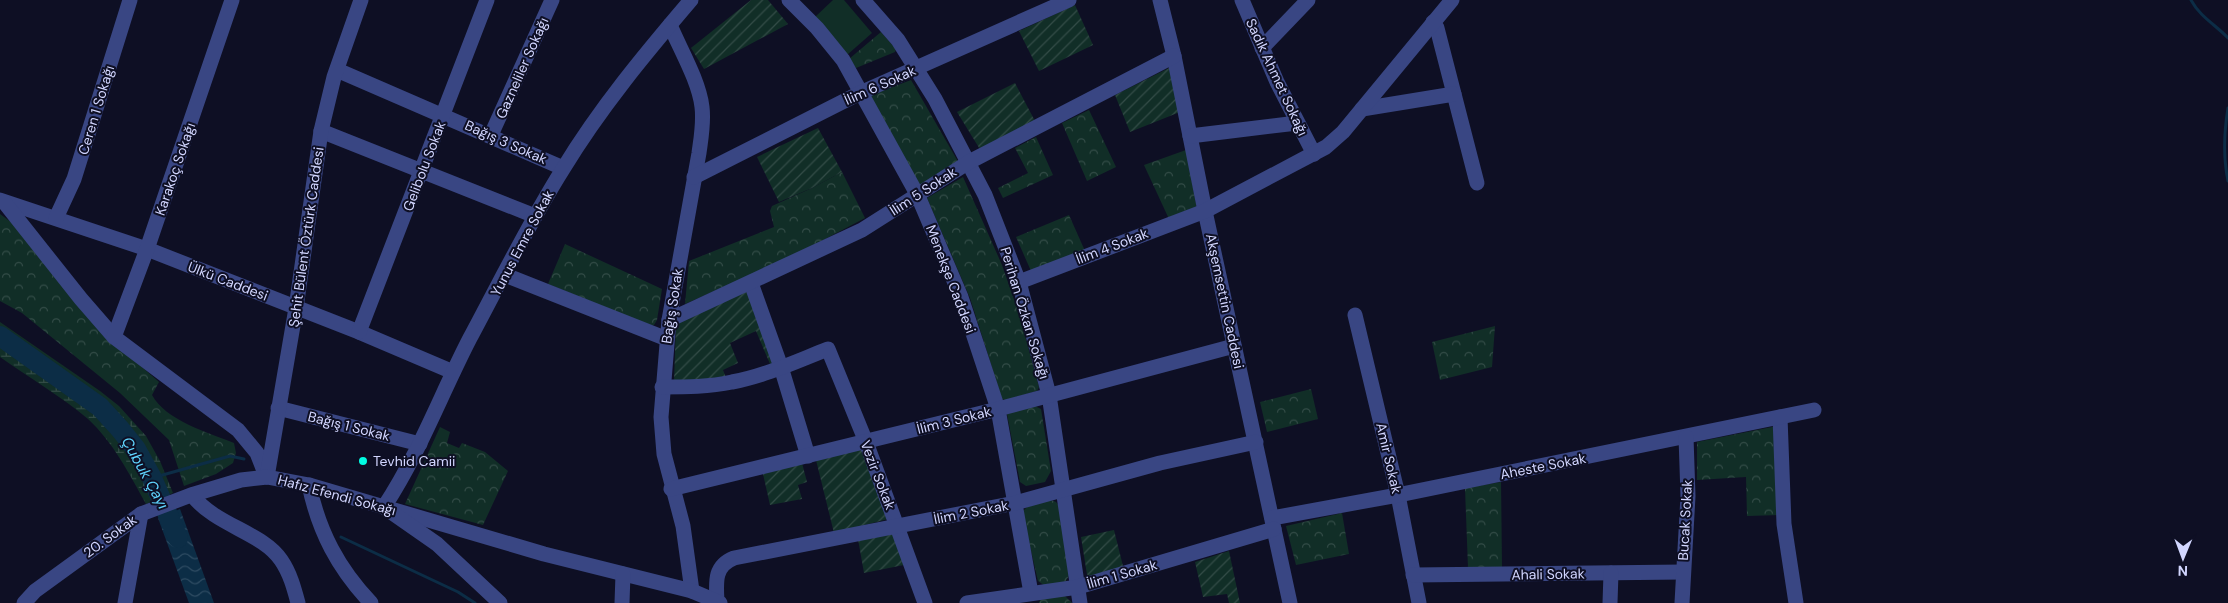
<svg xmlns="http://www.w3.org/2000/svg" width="2228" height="603" font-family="'DM Sans',sans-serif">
  <defs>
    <pattern id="forest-crowns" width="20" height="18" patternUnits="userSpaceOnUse" patternTransform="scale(1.25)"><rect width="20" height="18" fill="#112e27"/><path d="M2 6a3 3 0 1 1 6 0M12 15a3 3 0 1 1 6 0" fill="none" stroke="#334c47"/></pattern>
    <pattern id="wetland-marsh" width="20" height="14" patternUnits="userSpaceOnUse" patternTransform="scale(1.25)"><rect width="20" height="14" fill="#112e27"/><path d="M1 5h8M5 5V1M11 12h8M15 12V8" fill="none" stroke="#334c47"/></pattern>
    <pattern id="garden-furrows" width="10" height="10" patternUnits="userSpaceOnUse" patternTransform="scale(1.25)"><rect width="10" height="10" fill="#112e27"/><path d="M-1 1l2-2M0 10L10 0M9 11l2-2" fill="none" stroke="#334c47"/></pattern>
    <pattern id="water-waves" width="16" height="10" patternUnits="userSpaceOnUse" patternTransform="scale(1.25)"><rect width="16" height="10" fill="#0c2d46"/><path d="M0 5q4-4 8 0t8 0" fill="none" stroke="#2e4b62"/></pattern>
  </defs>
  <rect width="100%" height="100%" fill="#0e0f24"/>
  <!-- grass -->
  <path fill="#112e27" d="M833 0H844L872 33 847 55 815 17Z"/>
  <!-- forest -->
  <g fill="url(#forest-crowns)">
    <path d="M881 32 896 49 895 52 856 68 849 59Z"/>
    <path d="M911 80 960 165 921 187 869 96Z"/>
    <path d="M1089 110 1116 167 1087 181 1062 123Z"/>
    <path d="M1036 137 1053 175 1003 198 998 188 1028 173 1015 148Z"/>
    <path d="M1186 150 1197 209 1169 219 1144 165Z"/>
    <path d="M842 172 865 218 793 256 685 304 689 261 774 227 770 211 772 206 812 188Z"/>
    <path d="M963 177 1002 265 1019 314 1039 387 1037 391 1006 400 1002 399 970 298 927 198Z"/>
    <path d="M0 214 19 228 110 339 159 382 152 395C165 420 209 433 234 443L236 453 233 463 216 474 184 486 169 440 120 393 22 313 0 301Z"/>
    <path d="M1069 215 1085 251 1031 271 1016 237Z"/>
    <path d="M565 244 662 289 657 320 654 325H649L548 284Z"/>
    <path d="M1495 326 1492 367 1440 380 1432 342Z"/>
    <path d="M1311 389 1318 419 1267 432 1260 402Z"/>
    <path d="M1033 405 1041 409 1051 471 1045 482 1026 486 1020 482 1007 414Z"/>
    <path d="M1777 426 1780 515 1747 516 1746 477 1697 480V442Z"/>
    <path d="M440 427 450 432 447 443 459 448 462 443 485 452 508 471 483 525 405 504Z"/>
    <path d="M1501 482 1502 567 1468 568 1465 488Z"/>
    <path d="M1051 500 1056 502 1059 506 1070 574 1064 584 1045 586 1038 581 1022 512 1028 506Z"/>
    <path d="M1342 513 1349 554 1296 565 1286 526Z"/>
    <path d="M1064 595 1072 603H1039L1041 597Z"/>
  </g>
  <!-- wetland -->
  <path fill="url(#wetland-marsh)" d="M0 322 100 391 119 406 146 436 160 461 173 493 146 504C130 475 113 442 88 419 62 397 28 377 0 357Z"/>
  <!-- garden -->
  <g fill="url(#garden-furrows)">
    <path d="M751 0H768L788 24 704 69 691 48Z"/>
    <path d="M1075 5 1093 45 1039 71 1019 31Z"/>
    <path d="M1169 68 1180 112 1130 132 1115 95Z"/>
    <path d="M1015 83 1036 123 981 151 957 112Z"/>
    <path d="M818 128 842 172 812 188 779 202 757 157Z"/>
    <path d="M750 289 777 362 770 364 756 331 730 343 738 363 723 370 727 380 674 382 676 323Z"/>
    <path d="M862 448 888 519 834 533 816 460Z"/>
    <path d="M802 463 807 482 798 485 802 499 770 505 763 474Z"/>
    <path d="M1114 530 1124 570 1088 581 1081 537Z"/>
    <path d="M893 532 904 565 864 573 858 539Z"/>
    <path d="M1229 551 1240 603H1229L1227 594 1203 597 1195 562Z"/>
  </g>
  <!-- water -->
  <path fill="url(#water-waves)" d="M180 509 214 603H189L158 518Z"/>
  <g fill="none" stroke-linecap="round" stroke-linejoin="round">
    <!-- stream -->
    <g stroke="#0c2d46" stroke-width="3">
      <path d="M2191 0C2200 17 2216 25 2228 38"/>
      <path d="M2228 108C2224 132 2223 157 2228 181"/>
      <path d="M152 478 230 456 244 459"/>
      <path d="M341 537 458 592 475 603"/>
    </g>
    <!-- river -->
    <path stroke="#0c2d46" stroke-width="20" d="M0 336 100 407 120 429 136 449 152 478 178 538"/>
    <!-- minor -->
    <g stroke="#394683" stroke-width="15">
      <path d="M789 0 817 28 843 60 918 196 961 297 998 409 1031 593"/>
      <path d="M863 0 898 40 935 99 985 195 1019 282 1049 395 1080 603"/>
      <path d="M1160 0 1174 56 1205 211 1290 603"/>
      <path d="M1242 0 1277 82 1314 154"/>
      <path d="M1433 22 1437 28 1477 183"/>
      <path d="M670 25C680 49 699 81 702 107 704 123 701 138 699 153L669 320 661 417 664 454 683 526 692 591"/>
      <path d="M1262 48 1308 0"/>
      <path d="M337 70 563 168"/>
      <path d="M1362 109 1454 94"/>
      <path d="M321 131 535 216"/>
      <path d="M491 135 552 0"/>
      <path d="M1190 136 1297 123"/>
      <path d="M694 177 860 93 1069 0"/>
      <path d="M0 200 147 249 359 332 453 372"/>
      <path d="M4 202 81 299 114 337 238 430 257 453 266 476"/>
      <path d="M56 218 74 179 130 0"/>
      <path d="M505 275 667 339"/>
      <path d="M1019 282 1205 211 1326 147 1343 132 1452 0"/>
      <path d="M751 283 781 367 808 456"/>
      <path d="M1355 315 1398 495 1419 603"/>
      <path d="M669 320 862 230 969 162 1174 56"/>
      <path d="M359 332 487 0"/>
      <path d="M114 337 147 249 232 0"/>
      <path d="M662 387C686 387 709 387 732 382 765 376 797 361 828 349L866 442 925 603"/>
      <path d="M278 408 420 444"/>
      <path d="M1780 417 1784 524 1796 603"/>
      <path d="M267 477 296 308 321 131 334 77 361 0"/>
      <path d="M309 485C319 532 338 568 371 603"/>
      <path d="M671 489 998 409 1234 346"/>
      <path d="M192 495C216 526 262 532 281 560 290 573 294 588 298 603"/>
      <path d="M1272 518 1398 495 1814 410"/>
      <path d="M1413 575 1683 572"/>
      <path d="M717 601C716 582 714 566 734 558L1015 503 1160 463 1256 442"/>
      <path d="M24 603 35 591 141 514 191 495 241 480 267 477 309 485 544 554 692 591 720 603"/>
      <path d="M125 603 141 514"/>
      <path d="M500 603 437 544 384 507C419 454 441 394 470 338 500 282 529 223 563 169 600 108 645 54 691 0"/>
      <path d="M622 603 623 574"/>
      <path d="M967 603 1078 587 1274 529"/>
      <path d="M1610 603 1611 573"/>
      <path d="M1682 603 1688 496 1686 437"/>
    </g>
  </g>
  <!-- markers -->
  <circle fill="#01fce2" stroke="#0e0f24" stroke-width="2" cx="363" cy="461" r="5"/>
  <g text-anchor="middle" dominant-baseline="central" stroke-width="4" stroke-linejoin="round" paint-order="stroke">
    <!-- street labels -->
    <g font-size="14" fill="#d2d6ff" stroke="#0e0f24">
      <text transform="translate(522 68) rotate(-66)">Gazneliler Sokağı</text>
      <text transform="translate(1277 77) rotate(65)">Sadık Ahmet Sokağı</text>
      <text transform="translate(880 85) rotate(-24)">İlim 6 Sokak</text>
      <text transform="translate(96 110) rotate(-73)">Ceren 1 Sokağı</text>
      <text transform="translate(506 142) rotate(24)">Bağış 3 Sokak</text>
      <text transform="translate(424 166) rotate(-69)">Gelibolu Sokak</text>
      <text transform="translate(175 169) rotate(-71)">Karakoç Sokağı</text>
      <text transform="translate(923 191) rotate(-33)">İlim 5 Sokak</text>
      <text transform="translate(306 237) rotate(-82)">Şehit Bülent Öztürk Caddesi</text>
      <text transform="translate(522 243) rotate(-62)">Yunus Emre Sokak</text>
      <text transform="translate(1112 246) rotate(-21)">İlim 4 Sokak</text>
      <text transform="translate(951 279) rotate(69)">Menekşe Caddesi</text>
      <text transform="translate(228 281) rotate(21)">Ülkü Caddesi</text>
      <text transform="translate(1225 301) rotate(78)">Akşemsettin Caddesi</text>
      <text transform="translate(672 306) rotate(-81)">Bağış Sokak</text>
      <text transform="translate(1025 313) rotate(73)">Perihan Özkan Sokağı</text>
      <text transform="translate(954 420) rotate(-14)">İlim 3 Sokak</text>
      <text transform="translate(349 426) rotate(14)">Bağış 1 Sokak</text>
      <text transform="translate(1389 458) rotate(77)">Amir Sokak</text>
      <text transform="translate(1543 466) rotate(-11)">Aheste Sokak</text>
      <text transform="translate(878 475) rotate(69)">Vezir Sokak</text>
      <text transform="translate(337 495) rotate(15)">Hafız Efendi Sokağı</text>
      <text transform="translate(971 512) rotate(-11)">İlim 2 Sokak</text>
      <text transform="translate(1685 520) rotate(-87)">Bucak Sokak</text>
      <text transform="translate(110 536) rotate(-36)">20. Sokak</text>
      <text transform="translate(1122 574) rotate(-16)">İlim 1 Sokak</text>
      <text transform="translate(1548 574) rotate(-1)">Ahali Sokak</text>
    </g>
    <!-- poi labels -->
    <g font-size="14" fill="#d2d6ff" stroke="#0e0f24" text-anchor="start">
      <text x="373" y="461">Tevhid Camii</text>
    </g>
    <!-- water labels -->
    <g font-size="15" font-style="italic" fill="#60d6ff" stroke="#0e0f24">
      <text transform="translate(145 473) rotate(61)">Çubuk Çayı</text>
    </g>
  </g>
  <!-- north arrow -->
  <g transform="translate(2183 558) rotate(181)" stroke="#0e0f24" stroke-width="4" paint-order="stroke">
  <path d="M0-4L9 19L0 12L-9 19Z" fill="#d2d6ff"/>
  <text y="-8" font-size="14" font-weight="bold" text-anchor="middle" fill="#d2d6ff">N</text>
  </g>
</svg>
